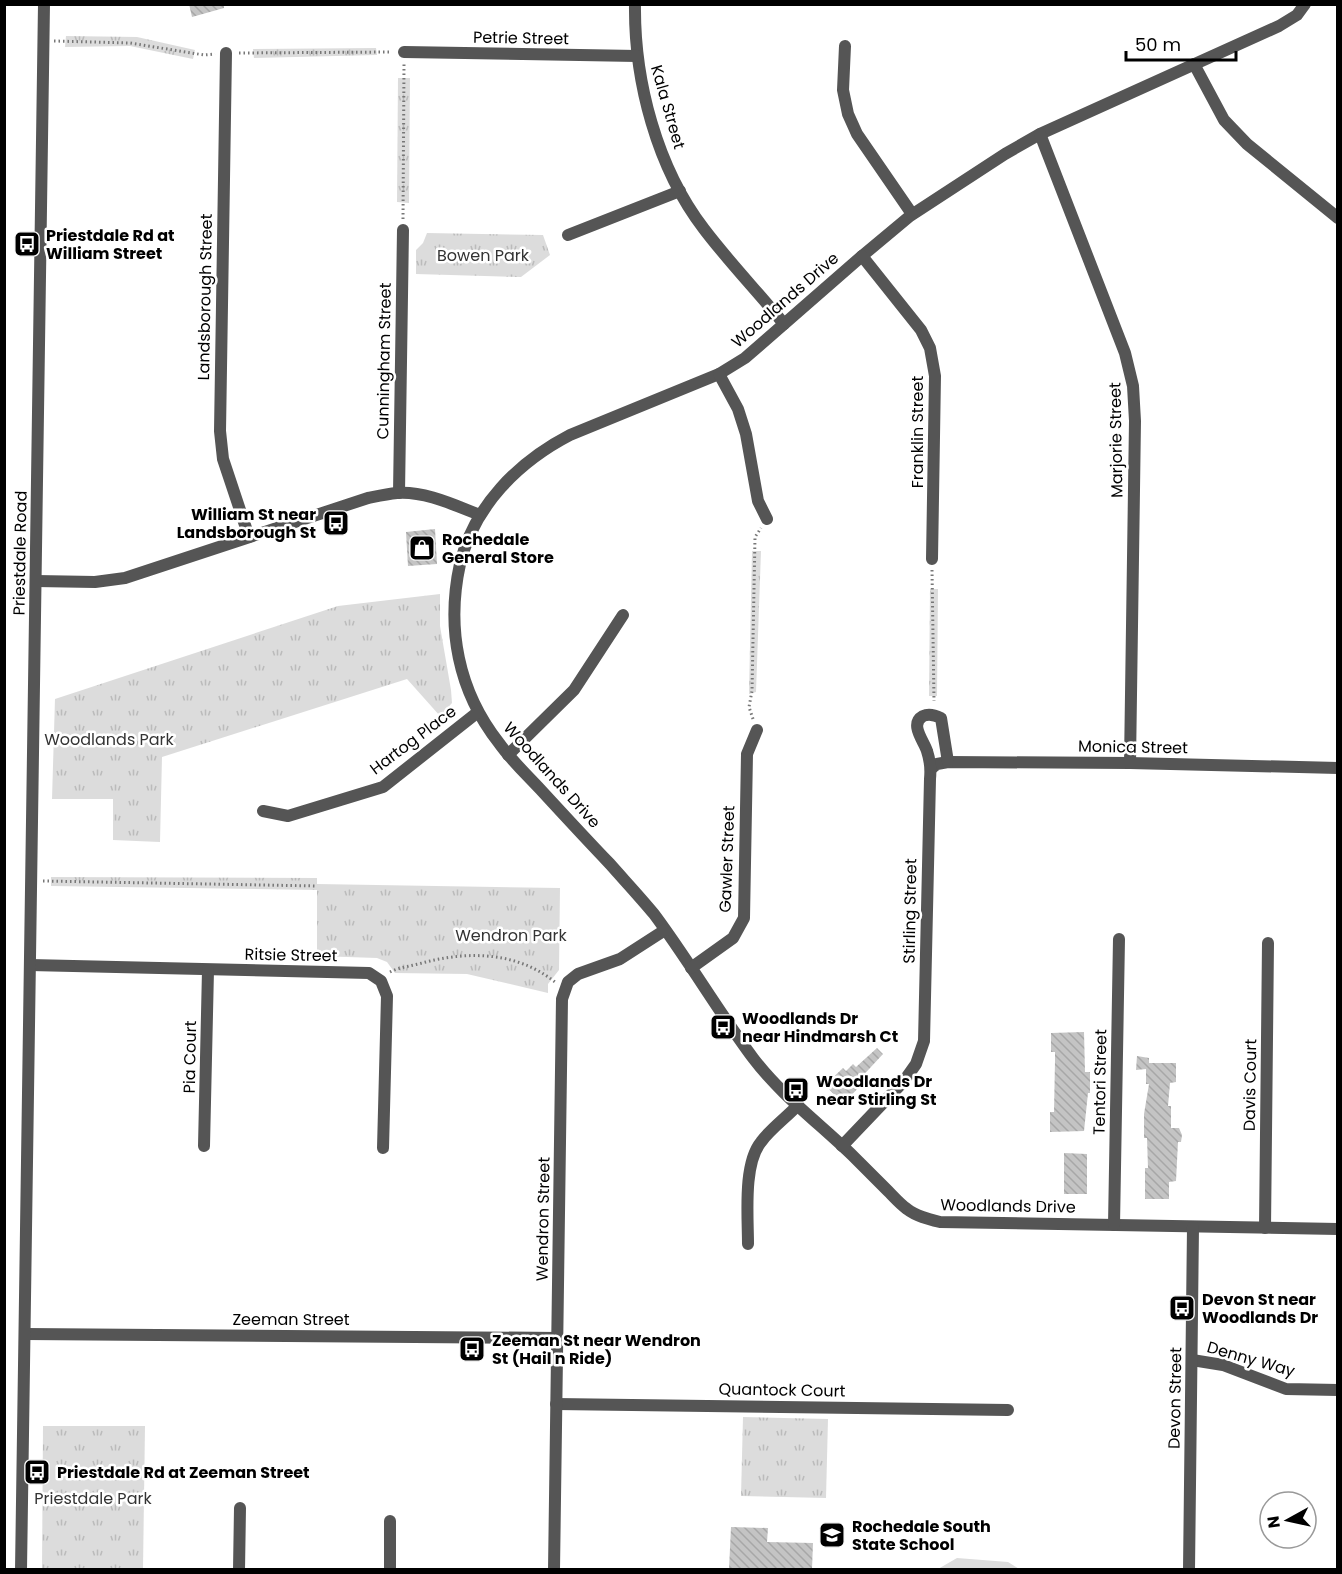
<svg xmlns="http://www.w3.org/2000/svg" width="1342" height="1574" font-family="Poppins,sans-serif">
  <defs>
    <pattern id="grass-tufts" width="24" height="20" patternUnits="userSpaceOnUse" patternTransform="scale(1.5)"><rect width="24" height="20" fill="#dcdcdc"/><path d="M3 7l-1-3M5 7V3M7 7l1-3M15 17l-1-3M17 17v-4M19 17l1-3" fill="none" stroke="#bbb"/></pattern>
    <pattern id="building-back-hatch" width="6" height="6" patternUnits="userSpaceOnUse" patternTransform="scale(1.5)"><rect width="6" height="6" fill="#c4c4c4"/><path d="M-1 5l2 2M0 0l6 6M5-1l2 2" fill="none" stroke="#a7a7a7"/></pattern>
  </defs>
  <rect width="100%" height="100%" fill="#fff"/>
  <!-- grass -->
  <g fill="url(#grass-tufts)">
    <path d="M66 36 137 37 195 50 193 59 130 46 65 47Z"/>
    <path d="M376 48 377 55 254 58 253 49Z"/>
    <path d="M398 78H410L409 203 397 202Z"/>
    <path d="M427 233 543 235 550 255 521 277 416 274V250L423 243Z"/>
    <path d="M752 551H761L756 692 749 694Z"/>
    <path d="M930 589H938L937 696H929Z"/>
    <path d="M440 594V626L451 690 452 703 440 716 407 679 162 757 160 842 113 840V799H52L55 699 338 606Z"/>
    <path d="M51 877 317 878V884L560 888 559 970 548 984V993L467 974 395 973 387 962 377 958 317 956V890L51 886Z"/>
    <path d="M743 1417 828 1419 826 1498 741 1496Z"/>
    <path d="M43 1426H145L143 1569H42Z"/>
  </g>
  <!-- pitch -->
  <path fill="#dcdcdc" d="M957 1558 1008 1562 1019 1569H938Z"/>
  <!-- building -->
  <g fill="url(#building-back-hatch)">
    <path d="M189 4H224V8L192 17Z"/>
    <path d="M435 529 437 564 408 566 406 532Z"/>
    <path d="M1084 1032 1085 1072H1090V1093H1088L1084 1131 1050 1132V1112H1054L1055 1061V1052H1051V1033Z"/>
    <path d="M877 1048 883 1054 857 1082 861 1085 843 1104 825 1085 843 1068 846 1071 853 1064 856 1067Z"/>
    <path d="M1137 1056 1149 1058V1063H1176V1082L1170 1083 1168 1106H1171V1128H1179L1182 1135 1181 1142H1178L1176 1181 1169 1182V1199H1145V1168H1148L1147 1138H1144V1114L1149 1084H1146V1069L1136 1070Z"/>
    <path d="M1064 1153 1087 1154V1194H1064Z"/>
    <path d="M731 1527 768 1528 767 1542 813 1543 812 1569H729Z"/>
  </g>
  <g fill="none" stroke-linecap="round" stroke-linejoin="round">
    <!-- path -->
    <g stroke="#777" stroke-width="3" stroke-dasharray="1.5 3" stroke-linecap="butt">
      <path d="M54 41 130 43 204 55 215 54"/>
      <path d="M239 53 392 52"/>
      <path d="M403 219 404 64"/>
      <path d="M932 570 934 701"/>
      <path d="M753 719 749 707 752 691 755 537 761 528"/>
      <path d="M43 881 317 886"/>
      <path d="M390 972C400 967 411 966 422 963 467 951 516 951 555 982"/>
    </g>
    <!-- minor -->
    <g stroke="#555" stroke-width="12">
      <path d="M635 4C634 81 657 168 704 229 729 262 758 292 784 324"/>
      <path d="M1305 4 1297 15 1279 26 1040 134 1005 154 910 216 862 256 745 358 719 374 570 435C518 462 474 506 460 564 446 628 458 691 499 743 511 760 526 774 540 789 563 814 586 839 610 864 625 881 640 897 654 914 689 961 718 1011 753 1058 781 1095 819 1123 852 1155 864 1167 876 1179 888 1191 894 1197 900 1204 907 1209 916 1216 928 1219 940 1222L1338 1229"/>
      <path d="M845 46 843 90 848 114 857 134 912 214"/>
      <path d="M404 52 637 56"/>
      <path d="M226 53 220 431 223 459 249 537"/>
      <path d="M1194 64 1224 120 1247 144 1338 218"/>
      <path d="M1040 134 1125 353 1133 386 1135 421 1130 763"/>
      <path d="M568 235 680 191"/>
      <path d="M862 256 921 330 930 348 935 376 932 559"/>
      <path d="M719 374 738 409 746 434 758 501 767 519"/>
      <path d="M399 493 403 230"/>
      <path d="M36 581 95 582 125 578 368 498C378 496 387 494 397 493 425 491 454 505 480 515"/>
      <path d="M508 755 574 690 623 615"/>
      <path d="M931 769 937 764 948 762 1130 763 1338 768"/>
      <path d="M263 811 288 816 383 787 478 712"/>
      <path d="M30 965 369 973 381 981 387 996 383 1148"/>
      <path d="M691 968 733 938 744 918 747 754 757 730"/>
      <path d="M204 1146 208 970"/>
      <path d="M842 1146 904 1081 916 1064 924 1041 930 779C931 769 930 760 927 751 924 741 909 724 923 716 929 713 935 715 941 718L948 762"/>
      <path d="M1114 1225 1119 939"/>
      <path d="M1265 1228 1268 943"/>
      <path d="M748 1244C748 1216 743 1164 761 1142 770 1129 787 1117 798 1105"/>
      <path d="M25 1334 558 1338"/>
      <path d="M1192 1360 1223 1365 1286 1389 1338 1390"/>
      <path d="M556 1404 1008 1410"/>
      <path d="M239 1570 240 1508"/>
      <path d="M390 1570V1521"/>
      <path d="M554 1570 562 999 568 982 578 974 620 959 665 930"/>
      <path d="M1189 1570 1193 1227"/>
    </g>
    <!-- tertiary -->
    <path stroke="#555" stroke-width="12" d="M21 1570 44 4"/>
  </g>
  <!-- icons -->
  <defs>
    <g id="bus-square" transform="scale(1.35)"><rect x="-9" y="-9" width="18" height="18" rx="4" fill="#000" stroke="#fff"/><path d="M-5-6H5V4H4V6H2V4H-2V6H-4V4H-5ZM-3.5-4V0h7V-4ZM-3.5 1.2v1.5H-2V1.2ZM2 1.2v1.5H3.5V1.2Z" fill="#fff"/></g>
    <g id="shop-square" transform="scale(1.35)"><rect x="-9" y="-9" width="18" height="18" rx="4" fill="#000" stroke="#fff"/><path d="M-5-2.5h2.3a2.7 3.5 0 0 1 5.4 0H5L5.5 6h-11ZM-1.5-2.5h3a1.5 2.3 0 0 0-3 0Z" fill="#fff"/></g>
    <g id="school-square" transform="scale(1.35)"><rect x="-9" y="-9" width="18" height="18" rx="4" fill="#000" stroke="#fff"/><path d="M0-5L7-2L0 1L-7-2ZM-4 1L0 2.5L4 1V4Q0 6-4 4Z" fill="#fff"/></g>
  </defs>
  <g fill-rule="evenodd">
    <use href="#bus-square" x="27" y="244"/>
    <use href="#bus-square" x="336" y="523"/>
    <use href="#shop-square" x="422" y="548"/>
    <use href="#bus-square" x="723" y="1027"/>
    <use href="#bus-square" x="796" y="1090"/>
    <use href="#bus-square" x="1182" y="1308"/>
    <use href="#bus-square" x="472" y="1349"/>
    <use href="#bus-square" x="37" y="1472"/>
    <use href="#school-square" x="832" y="1535"/>
  </g>
  <g text-anchor="middle" dominant-baseline="central" stroke-width="5" stroke-linejoin="round" paint-order="stroke">
    <!-- street labels -->
    <g font-size="16" fill="#000" stroke="#fff">
      <text transform="translate(521 38) rotate(1)">Petrie Street</text>
      <text transform="translate(668 107) rotate(74)">Kala Street</text>
      <text transform="translate(205 297) rotate(-89)">Landsborough Street</text>
      <text transform="translate(785 300) rotate(-41)">Woodlands Drive</text>
      <text transform="translate(384 361) rotate(-89)">Cunningham Street</text>
      <text transform="translate(917 432) rotate(-90)">Franklin Street</text>
      <text transform="translate(1116 440) rotate(-91)">Marjorie Street</text>
      <text transform="translate(20 553) rotate(-89)">Priestdale Road</text>
      <text transform="translate(413 740) rotate(-37)">Hartog Place</text>
      <text transform="translate(1133 747) rotate(1)">Monica Street</text>
      <text transform="translate(552 775) rotate(48)">Woodlands Drive</text>
      <text transform="translate(727 859) rotate(-88)">Gawler Street</text>
      <text transform="translate(910 911) rotate(-89)">Stirling Street</text>
      <text transform="translate(291 955) rotate(1)">Ritsie Street</text>
      <text transform="translate(190 1057) rotate(-89)">Pia Court</text>
      <text transform="translate(1100 1082) rotate(-89)">Tentori Street</text>
      <text transform="translate(1250 1085) rotate(-89)">Davis Court</text>
      <text transform="translate(1008 1206) rotate(1)">Woodlands Drive</text>
      <text transform="translate(543 1219) rotate(-89)">Wendron Street</text>
      <text x="291" y="1319">Zeeman Street</text>
      <text transform="translate(1251 1359) rotate(16)">Denny Way</text>
      <text transform="translate(782 1390) rotate(1)">Quantock Court</text>
      <text transform="translate(1175 1398) rotate(-89)">Devon Street</text>
    </g>
    <!-- poi labels -->
    <g font-size="16" font-weight="bold" fill="#000" stroke="#fff" text-anchor="start">
      <text x="46" y="235">Priestdale Rd at<tspan x="46" dy="18">William Street</tspan></text>
      <text x="316" y="514" text-anchor="end">William St near<tspan x="316" dy="18">Landsborough St</tspan></text>
      <text x="442" y="539">Rochedale<tspan x="442" dy="18">General Store</tspan></text>
      <text x="742" y="1018">Woodlands Dr<tspan x="742" dy="18">near Hindmarsh Ct</tspan></text>
      <text x="816" y="1081">Woodlands Dr<tspan x="816" dy="18">near Stirling St</tspan></text>
      <text x="1202" y="1299">Devon St near<tspan x="1202" dy="18">Woodlands Dr</tspan></text>
      <text x="492" y="1340">Zeeman St near Wendron<tspan x="492" dy="18">St (Hail n Ride)</tspan></text>
      <text x="57" y="1472">Priestdale Rd at Zeeman Street</text>
      <text x="852" y="1526">Rochedale South<tspan x="852" dy="18">State School</tspan></text>
    </g>
    <!-- park labels -->
    <g font-size="16" fill="#333" stroke="#fff">
      <text x="483" y="255">Bowen Park</text>
      <text x="109" y="739">Woodlands Park</text>
      <text x="511" y="935">Wendron Park</text>
      <text x="93" y="1498">Priestdale Park</text>
    </g>
  </g>
  <!-- border -->
  <rect width="1342" height="1574" fill="none" stroke="#000000" stroke-width="12"/>
  <!-- north arrow -->
  <g transform="translate(1288 1520) rotate(262)"><circle r="28" fill="#ffffff" stroke="#999999" stroke-width="1.5"/>
  <path d="M0-4.5L10 22L0 15L-10 22Z" fill="#000000"/>
  <text y="-9" font-size="16" font-weight="bold" text-anchor="middle" fill="#000000">N</text>
  </g>
  <!-- scale -->
  <path d="M1126 51v9h110v-9" fill="none" stroke="#000000" stroke-width="3"/>
  <text x="1135" y="51" font-size="18" fill="#000000" stroke="#ffffff" stroke-width="4.5" paint-order="stroke">50 m</text>
</svg>
